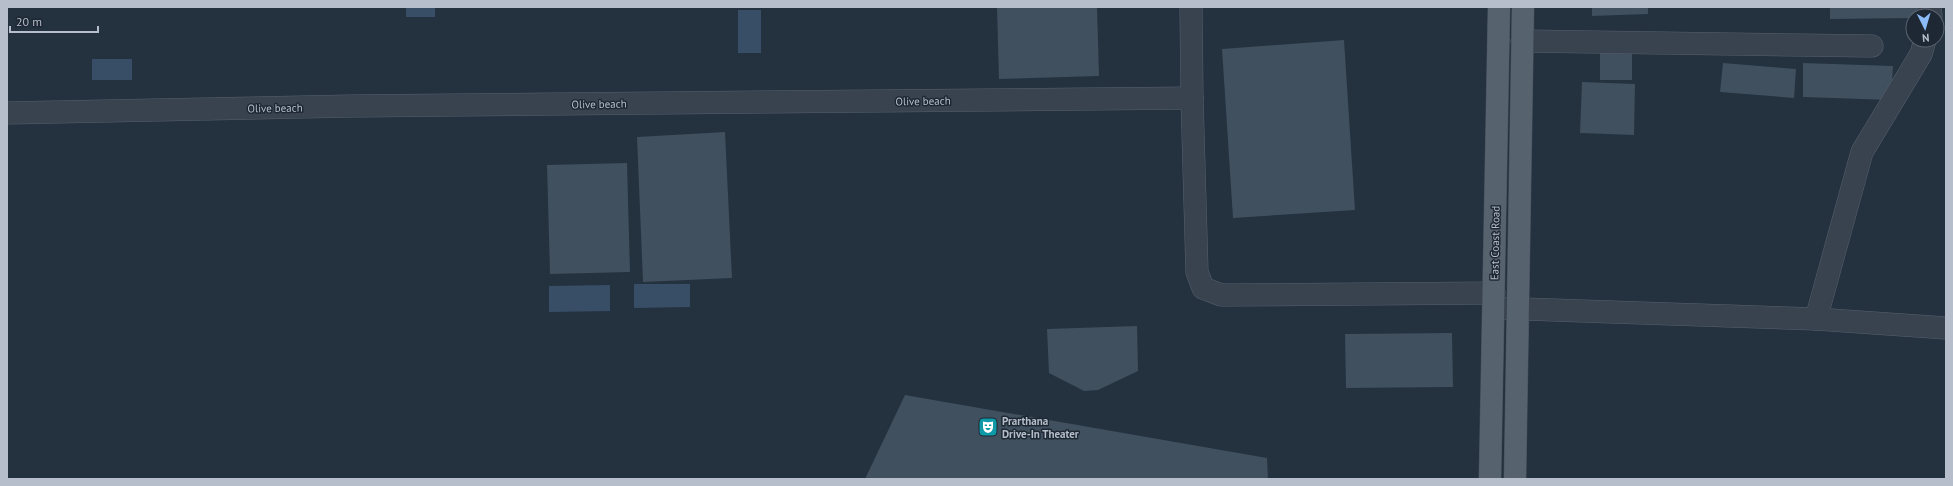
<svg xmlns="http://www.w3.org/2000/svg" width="1953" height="486" font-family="'PT Sans',sans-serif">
  <rect width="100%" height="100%" fill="#24313f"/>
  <!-- water -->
  <g fill="#384e67">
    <rect x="406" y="7" width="29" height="10"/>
    <rect x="738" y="10" width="23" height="43"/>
    <rect x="92" y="59" width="40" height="21"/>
    <path d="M634 284H690V307L634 308Z"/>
    <path d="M610 285V311L549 312V286Z"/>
  </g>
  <!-- building -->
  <g fill="#40505e">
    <path d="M997 7H1097L1099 76 999 79Z"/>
    <path d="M1592 7H1648V14L1592 16Z"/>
    <path d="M1830 7H1918V16H1913V18L1830 19Z"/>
    <path d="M1344 40 1355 210 1233 218 1222 49Z"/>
    <rect x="1600" y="48" width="32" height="32"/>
    <path d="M1723 63 1796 69 1794 98 1720 92Z"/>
    <path d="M1803 63 1893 66 1891 100 1803 97Z"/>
    <path d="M1582 82 1635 84 1634 135 1580 133Z"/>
    <path d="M725 132 732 278 643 282 637 137Z"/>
    <path d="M627 163 630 272 550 274 547 165Z"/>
    <path d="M1137 326 1138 371 1098 390 1084 391 1049 373 1047 329Z"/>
    <path d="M1452 333 1453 387 1346 388 1345 334Z"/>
    <path d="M905 395 1267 458 1268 479H865Z"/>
  </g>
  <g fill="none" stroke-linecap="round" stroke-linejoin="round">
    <!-- minor casing -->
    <g stroke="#57616d" stroke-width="23">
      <g id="minor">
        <path d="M1191 7 1192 98 1197 272 1203 288 1221 295 1494 293"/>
        <path d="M1930 7 1931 16"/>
        <path d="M1522 41 1872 46"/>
        <path d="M7 113 352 106 1192 98"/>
        <path d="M1494 308 1816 319 1946 328"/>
        <path d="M1816 319 1862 152 1921 54 1925 40"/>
      </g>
    </g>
    <!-- primary casing -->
    <g stroke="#424c58" stroke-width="23">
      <g id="primary">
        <path d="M1490 479 1499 7"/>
        <path d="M1515 479 1523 7"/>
      </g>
    </g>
    <!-- minor -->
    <use href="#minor" stroke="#39434f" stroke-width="22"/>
    <!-- primary -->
    <use href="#primary" stroke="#57626f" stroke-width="22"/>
  </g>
  <!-- icons -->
  <defs>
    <g id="theatre-square" transform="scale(1)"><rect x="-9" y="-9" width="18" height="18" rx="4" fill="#0f9aa8" stroke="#1e2834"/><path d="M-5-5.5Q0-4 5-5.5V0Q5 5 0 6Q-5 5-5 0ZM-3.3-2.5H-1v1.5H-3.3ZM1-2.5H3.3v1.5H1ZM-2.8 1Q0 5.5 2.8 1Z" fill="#fff"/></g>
  </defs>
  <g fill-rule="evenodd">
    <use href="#theatre-square" x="988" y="427"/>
  </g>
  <g text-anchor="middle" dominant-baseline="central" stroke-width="3" stroke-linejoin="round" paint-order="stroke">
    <!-- street labels -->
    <g font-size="11" fill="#b5beca" stroke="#1e2834">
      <text transform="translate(923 101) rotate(-1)">Olive beach</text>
      <text transform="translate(599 104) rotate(-1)">Olive beach</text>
      <text transform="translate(275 108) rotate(-1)">Olive beach</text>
      <text transform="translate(1495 243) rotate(-89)">East Coast Road</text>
    </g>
    <!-- poi labels -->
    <g font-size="11" font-weight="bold" fill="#b5beca" stroke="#1e2834" text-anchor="start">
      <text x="1002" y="421">Prarthana<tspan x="1002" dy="13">Drive-In Theater</tspan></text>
    </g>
  </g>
  <!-- border -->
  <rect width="1953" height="486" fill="none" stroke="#b5beca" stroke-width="16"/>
  <!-- north arrow -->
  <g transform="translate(1925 28) rotate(175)"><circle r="19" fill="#1e2834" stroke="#5a6470"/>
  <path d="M0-3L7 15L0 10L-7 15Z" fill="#8bbbf9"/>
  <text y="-6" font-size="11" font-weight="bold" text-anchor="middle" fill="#b5beca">N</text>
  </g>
  <!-- scale -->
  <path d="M10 26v6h88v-6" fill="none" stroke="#b5beca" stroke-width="2"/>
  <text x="16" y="26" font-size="12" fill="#b5beca" stroke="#1e2834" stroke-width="3" paint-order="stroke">20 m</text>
</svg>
